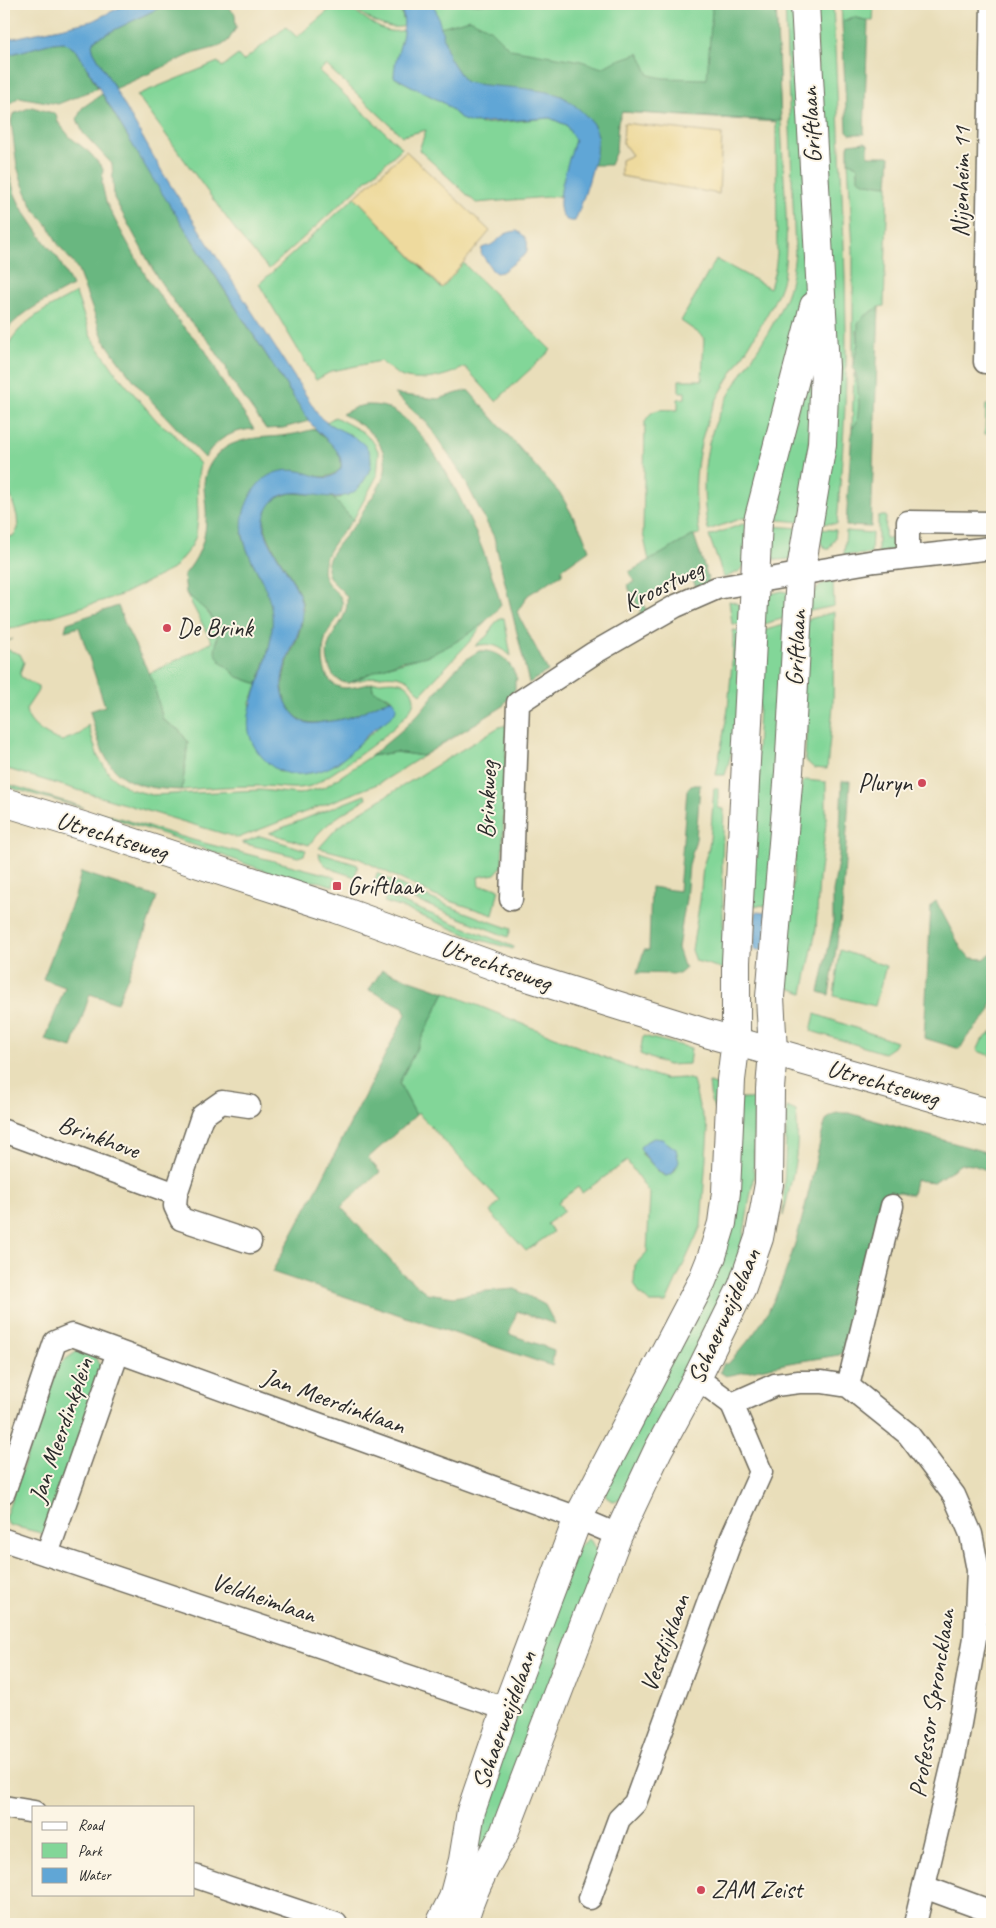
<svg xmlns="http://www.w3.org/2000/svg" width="996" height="1928" font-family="Caveat,sans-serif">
  <rect width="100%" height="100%" fill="#fcf5e5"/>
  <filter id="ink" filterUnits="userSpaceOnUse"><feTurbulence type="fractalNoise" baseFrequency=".02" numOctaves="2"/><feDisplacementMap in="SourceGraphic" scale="10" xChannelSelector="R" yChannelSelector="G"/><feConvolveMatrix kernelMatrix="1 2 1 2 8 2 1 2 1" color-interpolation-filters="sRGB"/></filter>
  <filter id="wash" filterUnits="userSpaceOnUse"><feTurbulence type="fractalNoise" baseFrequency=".0096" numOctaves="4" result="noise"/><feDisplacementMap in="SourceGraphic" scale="20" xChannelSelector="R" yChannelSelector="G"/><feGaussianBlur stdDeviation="1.12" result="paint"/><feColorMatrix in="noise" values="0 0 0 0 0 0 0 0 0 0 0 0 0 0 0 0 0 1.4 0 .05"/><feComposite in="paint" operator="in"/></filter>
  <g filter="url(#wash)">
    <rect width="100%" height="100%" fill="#e9deba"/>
    <!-- green -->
    <g fill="#82d698" stroke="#568062" fill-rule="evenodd">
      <path d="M334 4C359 4 376 39 404 30L394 77 444 103 463 120 482 124 550 118 566 125 575 140 560 196 476 203 419 150 426 130 402 136 326 65 319 71 402 148 269 269 242 239 137 95 218 62 222 67 238 55 243 61 286 27 297 37 335 5Z"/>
      <path d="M348 4H399L405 26C384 32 365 16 348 4Z"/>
      <path d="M427 4H776C778 57 780 109 783 162 785 198 789 236 784 272 782 291 769 310 760 327 746 353 727 378 714 405 696 444 691 491 700 534L694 535 649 561 643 533 645 422C652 406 663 410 678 410V399L685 398V392H679V380H702L704 337 681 321 716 259 770 288 775 270 777 254 776 122 621 112 465 86Z"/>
      <path d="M785 4H797L811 288 757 518H743L708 530C702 497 702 456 715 424 732 380 766 345 784 301 791 286 793 269 795 253Z"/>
      <path d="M817 4H833C838 127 847 250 846 374 845 424 841 474 837 524L819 523Z"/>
      <path d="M841 4H874L873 21C860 21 855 13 842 22Z"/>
      <path d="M848 161 858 167V173L865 183 888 185 884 306 879 307 857 330 858 343 853 367V249Z"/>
      <path d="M355 197 441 288 463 263 551 350 496 401 465 367C448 376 422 383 403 377 395 374 387 366 380 361L332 371 316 380 259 284Z"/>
      <path d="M76 293 91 337 116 373 158 422 173 433 200 464 197 482 198 518 196 536 191 547 173 569 121 595 4 631V538L13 536 18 529 17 516 4 474V354C17 321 47 309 76 293Z"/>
      <path d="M818 333 802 522 768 519Z"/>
      <path d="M854 373C859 381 862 413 857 422 856 424 853 426 852 428Z"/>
      <path d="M986 405H992V434H985Z"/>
      <path d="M335 417 363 432 374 443 379 453 377 476 353 520 333 498H341L352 435 338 430 325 423Z"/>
      <path d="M878 516H886L885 538 897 539 899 542 896 550 878 553Z"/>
      <path d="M743 524H746L745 565 738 572 724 578 709 536Z"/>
      <path d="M767 526 802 528 791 559 776 560 767 555Z"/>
      <path d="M816 529 836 530 835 538 829 549H826L820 542Z"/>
      <path d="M846 531 872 533 871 554 844 555Z"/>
      <path d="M833 581 834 606 806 612C810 599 817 581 833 581Z"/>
      <path d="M782 591 789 593 795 615 761 625 767 595Z"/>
      <path d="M186 593C201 606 222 620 216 642 230 672 226 673 258 684L250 703 262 757 280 772 335 765 383 723 394 701 387 696 380 695 373 690 372 683C385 682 402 677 411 690 413 693 414 698 414 701 410 724 335 772 314 785 295 792 276 785 256 786 231 786 206 788 182 790L188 742 179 730 163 720 149 674 212 642Z"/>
      <path d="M729 601C743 603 744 612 747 625L732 624Z"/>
      <path d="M834 612 833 706 827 769 814 768 805 760 807 720 801 719 806 620Z"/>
      <path d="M501 618H504L511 656C500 646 491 642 475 646L487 636 495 623Z"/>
      <path d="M485 622 470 641 421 694C416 691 413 684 408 680 392 670 365 679 349 683L378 669 429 655 462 637Z"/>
      <path d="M795 622 773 906 751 905 762 631Z"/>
      <path d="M733 630 747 632 737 733 725 775H716L728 709 733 650Z"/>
      <path d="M13 639 6 642 5 649 20 654 24 662 20 673 21 677 38 687V691L26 709C27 725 48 737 62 741L80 734 88 725 98 757 110 775 129 789 152 795 260 790 299 794 325 787 371 756 396 752 423 756 380 783 238 838 4 768V642Z"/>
      <path d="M507 725 502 866 495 874 478 877 479 886 495 887 499 889 493 915 435 896 358 858 319 848 336 829 349 819 499 727Z"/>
      <path d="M805 780 826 782V824L819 878 816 930 803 993 783 986 802 783Z"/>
      <path d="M4 783 83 807 84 808 4 786Z"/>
      <path d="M714 788H718V808L724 809 722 861 724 969 696 961 692 950 700 900 703 866 709 847 711 829Z"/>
      <path d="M365 795 366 799C345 812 324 823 309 845L269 833Z"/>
      <path d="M99 812 196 841 329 875 335 878 333 886 321 882 285 878 166 835 97 813Z"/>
      <path d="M260 836 306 850 304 855 298 857 242 843Z"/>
      <path d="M319 853 358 865 355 877C342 872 320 869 319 853Z"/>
      <path d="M377 873C421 896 465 913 511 929L508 937 374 884Z"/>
      <path d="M386 896 514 947 513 949 477 939 400 907 384 902Z"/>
      <path d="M840 950 886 966 875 1006 834 996Z"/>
      <path d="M445 992 628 1067 665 1079 684 1078 693 1080 699 1106 708 1130 701 1226 666 1303H650L640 1294 634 1283 635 1265 647 1252 650 1194 627 1161 582 1193 578 1187 558 1202 564 1211 547 1224 553 1232 526 1251 490 1212 500 1201 418 1113 416 1115 399 1083ZM641 1153 676 1169 672 1174 666 1176 661 1174Z"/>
      <path d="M815 1014 896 1042 893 1047 884 1053 811 1031Z"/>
      <path d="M992 1032V1056L977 1051 982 1040Z"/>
      <path d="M643 1036 691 1048 689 1064 668 1065 640 1054Z"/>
      <path d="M709 1083 723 1087 722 1123 711 1101Z"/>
      <path d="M741 1098 754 1100V1174L739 1262 725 1301 620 1500 612 1501 606 1497 605 1486 708 1280Z"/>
      <path d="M787 1107 796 1111C801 1151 792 1177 783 1216Z"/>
      <path d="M79 1350C92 1351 97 1359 104 1370L49 1535 9 1525 5 1518 59 1364Z"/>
      <path d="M588 1539 591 1541 599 1556 496 1832 472 1860 478 1820 578 1547Z"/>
    </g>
    <!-- forest -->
    <g fill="#69b780" stroke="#4a7156">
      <path d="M167 4H225L235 14 236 28 228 41 221 46 192 54 115 89 93 50 92 44 96 39Z"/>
      <path d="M710 4H776L781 121 622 112 618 122 616 151 610 165H593L597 133 593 124 578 109 562 96 534 90 486 87 465 82 449 57 440 27 470 19 490 29 510 49 581 61 602 68 613 62 639 53 649 75 663 78 707 79 712 10Z"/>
      <path d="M854 17 868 21 864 134H850L847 131 842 22Z"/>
      <path d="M64 42 77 51 98 88 58 104 19 97 4 108V56L52 43Z"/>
      <path d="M102 94C168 205 239 313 309 421L283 428 266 429 229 377 226 367 210 343 179 309 157 277 114 198 112 164 83 133 77 119 82 108Z"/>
      <path d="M32 107 56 114 58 122 70 137 90 153 101 166 103 169 102 184 106 202 117 224 149 281 181 324 204 348 215 367 219 377 254 429C234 430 215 439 205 458 169 420 132 383 104 340L77 268 58 244 49 227 33 208 23 185 17 166 11 121 13 114Z"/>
      <path d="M4 134 7 167 15 194 21 207 44 241 58 258 72 286C48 300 21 311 4 333Z"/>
      <path d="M865 142 868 144V156H888L890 157 888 185C878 184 867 185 858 179V167L848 161V147L849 144Z"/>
      <path d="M879 307 871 527 846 526 852 428 857 422 859 405 857 377 853 367 858 343V323L863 317Z"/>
      <path d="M468 390 561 495 582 532 589 550 562 569V574L528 595 517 612 548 671 529 683 494 537 462 475 427 423 394 394 438 399Z"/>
      <path d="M366 405C372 405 379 405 385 407 437 424 488 555 501 605 485 626 454 645 429 655 421 658 411 659 402 661 384 667 366 675 349 683L342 682 334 677C312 638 350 629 347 597 341 588 328 581 327 570 326 553 348 534 357 522 360 518 362 512 365 508 372 497 382 485 385 471 389 442 364 425 342 414L356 407Z"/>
      <path d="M315 429C326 441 344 449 341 468 327 484 312 474 294 470L242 533C247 558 263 578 270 601 278 627 266 659 258 684L238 677 220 661 215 652 218 634 210 614 186 593 184 575C197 560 205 543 206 522 207 511 205 500 204 488 203 469 217 449 235 443 252 436 271 438 288 435 297 434 306 431 315 429Z"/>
      <path d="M291 493 320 495 333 498 353 520C339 536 310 565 330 586 336 593 344 596 342 607 341 617 331 625 327 634 320 650 320 687 345 688 354 688 363 685 372 683L373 690C379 694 386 695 391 700 378 703 368 710 356 715 346 719 334 721 323 722 310 724 301 723 292 712 266 678 303 646 303 611 304 603 299 595 297 589 285 560 233 508 291 493Z"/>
      <path d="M694 535 710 584 697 589 691 576 641 598 647 612 639 616 638 614 641 612 627 585 634 582 629 572Z"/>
      <path d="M118 606 126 627 153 681 163 720 179 730 188 742 182 790C117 788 105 771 90 711L105 706 79 627 65 631 67 623Z"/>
      <path d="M479 651C498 649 512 662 517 680H515V689L502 707 423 756 396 752 371 756C390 740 410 725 425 706 441 686 456 663 479 651Z"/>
      <path d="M842 781H850L842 910 829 995 819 992 833 927V892L839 855Z"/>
      <path d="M691 785H700L696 839 689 865 686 899 678 948 685 969 679 974 637 973 644 950H649L651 887 679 891 687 790Z"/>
      <path d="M81 872 157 897 140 947 117 1003 90 994 72 1048 45 1040 65 987 43 979 75 896Z"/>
      <path d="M936 901 962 950 971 958 984 959 992 954V1001L989 1013 967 1037 960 1049 924 1038 931 905Z"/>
      <path d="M382 970 445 992 399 1083 416 1115 368 1158 380 1172 341 1207 403 1274 427 1293 454 1297 487 1291 515 1289 545 1305 555 1324 517 1311 509 1334 554 1350 552 1366 272 1272 320 1183 406 1014 403 1007 369 990Z"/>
      <path d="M837 1113H849L992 1154V1172L973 1165 961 1164 934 1182 915 1180 912 1195 899 1192 887 1195 858 1336 851 1348 839 1355 789 1363 726 1376 720 1372 724 1363 728 1364C740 1351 752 1337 762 1322 796 1266 808 1190 824 1126L827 1119Z"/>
    </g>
    <!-- sand -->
    <g fill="#eeda9e" stroke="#8c8264">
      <path d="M624 123 722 134 719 194 621 176V160L632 155 623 143Z"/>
      <path d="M406 151 490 231 442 288 355 197Z"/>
    </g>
    <!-- water -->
    <g fill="#60a6d6" stroke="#466880">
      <path d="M127 4H167L96 39 92 44 93 50 164 175 320 417C334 432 372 436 371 462 371 468 368 474 365 479 342 521 294 472 270 505 266 511 263 519 264 526 266 544 291 574 299 594 311 626 285 650 282 681 280 695 292 721 308 723 312 724 318 723 323 722 334 721 346 719 356 715 368 710 378 703 391 700L394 701C396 705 397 708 395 712 390 719 381 724 374 729 361 740 351 755 335 764 328 769 318 772 310 773 294 776 280 774 268 763 240 737 247 715 258 684 266 665 274 634 272 614 267 568 223 542 252 493 264 472 285 466 307 473 314 475 322 479 329 477 334 476 338 472 341 468 344 448 320 437 309 421L151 176 77 51 64 42 52 43 4 56V37L9 39 92 21Z"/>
      <path d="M399 4H432L436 10 449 57 465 82C488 87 511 86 534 90 542 91 556 93 563 97 573 103 595 121 597 133 601 149 582 204 575 221 543 225 571 155 575 140L566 125 550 118 472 123 463 120 444 103 394 77C394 51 412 30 399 4Z"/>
      <path d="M517 231C528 237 529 243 526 254L502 272 496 273 492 270 481 253 482 248C486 246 491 246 494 243 504 236 502 233 517 231Z"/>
      <path d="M756 912 767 913 765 950H754Z"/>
      <path d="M654 1138 662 1139 676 1149 679 1162 672 1174 666 1176C659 1173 642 1154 640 1147L647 1141Z"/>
    </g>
  </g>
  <g filter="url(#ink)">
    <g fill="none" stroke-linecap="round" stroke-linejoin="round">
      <!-- minor casing -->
      <g stroke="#6e6a5d" stroke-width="25">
        <g id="minor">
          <path d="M992 4 985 362H992"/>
          <path d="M908 556V522L992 523"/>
          <path d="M511 899 518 703 594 653 639 627 676 606 717 588 875 561 992 548"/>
          <path d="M4 1131 176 1194 175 1206 181 1219 250 1242"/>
          <path d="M176 1194 202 1116 222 1102 249 1106"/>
          <path d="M697 1378 732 1404 775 1385 799 1382H822L848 1386 908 1434 954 1495 971 1534 978 1570 975 1638 953 1763 915 1924"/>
          <path d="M848 1386 892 1206"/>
          <path d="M4 1492 55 1342 72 1335 578 1518 618 1535"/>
          <path d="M4 1540 506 1709"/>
          <path d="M47 1554 118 1352"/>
          <path d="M4 1807 34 1812"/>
          <path d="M194 1876 336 1924"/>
          <path d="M924 1887 992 1912"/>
          <path d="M590 1898 619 1819 635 1803 732 1537 761 1472 732 1404"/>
        </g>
      </g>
      <!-- tertiary casing -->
      <g stroke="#6e6a5d" stroke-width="30">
        <g id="tertiary">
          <path d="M440 1924 453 1898 463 1860 471 1811 506 1709 578 1518 702 1281 712 1256 722 1223 726 1192 731 1080 736 1040V962L758 521 814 306"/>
          <path d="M463 1924C471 1892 486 1864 503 1836L618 1535 658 1450 697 1378 742 1287 759 1238 769 1184 770 1089 773 1051 770 997 789 772 800 575 822 444 825 367 805 4"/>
        </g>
      </g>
      <!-- secondary casing -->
      <g stroke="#6e6a5d" stroke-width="30">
        <path id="secondary" d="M4 802 86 827 337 909 508 971 706 1033 992 1114"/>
      </g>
      <!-- minor -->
      <use href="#minor" stroke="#fff" stroke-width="22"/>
      <!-- tertiary -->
      <use href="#tertiary" stroke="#fff" stroke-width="28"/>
      <!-- secondary -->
      <use href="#secondary" stroke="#fff" stroke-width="28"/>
    </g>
  </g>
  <!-- markers -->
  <g fill="#d1495b" stroke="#fcf5e5" stroke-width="2">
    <circle cx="167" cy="628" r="5"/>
    <circle cx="922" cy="783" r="5"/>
    <rect x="332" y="881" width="10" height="10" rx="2.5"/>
    <circle cx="701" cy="1890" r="5"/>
  </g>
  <g text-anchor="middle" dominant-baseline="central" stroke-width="4" stroke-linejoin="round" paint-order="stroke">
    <!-- street labels -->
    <g font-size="25" fill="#2b2b2b" stroke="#fcf5e5">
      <text transform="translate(811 125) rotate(-93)">Griftlaan</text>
      <text transform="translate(961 182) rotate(-89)">Nijenheim 11</text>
      <text transform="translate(663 586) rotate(-26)">Kroostweg</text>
      <text transform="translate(796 648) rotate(-87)">Griftlaan</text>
      <text transform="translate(487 800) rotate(-88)">Brinkweg</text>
      <text transform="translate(112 836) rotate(17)">Utrechtseweg</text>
      <text transform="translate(496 965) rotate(19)">Utrechtseweg</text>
      <text transform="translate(883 1083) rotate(16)">Utrechtseweg</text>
      <text transform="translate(99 1137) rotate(20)">Brinkhove</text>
      <text transform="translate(724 1316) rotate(-66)">Schaerweijdelaan</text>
      <text transform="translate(334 1401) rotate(20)">Jan Meerdinklaan</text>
      <text transform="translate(61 1430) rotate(-71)">Jan Meerdinkplein</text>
      <text transform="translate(264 1598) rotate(19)">Veldheimlaan</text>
      <text transform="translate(665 1643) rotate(-70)">Vestdijklaan</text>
      <text transform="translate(932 1703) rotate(-81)">Professor Sproncklaan</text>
      <text transform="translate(504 1720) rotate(-70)">Schaerweijdelaan</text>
    </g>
    <!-- poi labels -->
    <g font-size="25" fill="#2b2b2b" stroke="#fcf5e5" text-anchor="start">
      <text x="177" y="628">De Brink</text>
      <text x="912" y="783" text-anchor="end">Pluryn</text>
      <text x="347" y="886">Griftlaan</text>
      <text x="711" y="1890">ZAM Zeist</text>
    </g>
  </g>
  <!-- margin -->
  <rect width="996" height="1928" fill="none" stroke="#fcf5e5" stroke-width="20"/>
  <!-- legend -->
  <rect x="32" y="1806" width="162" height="90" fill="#fcf5e5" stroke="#a8a49b"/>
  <rect x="42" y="1822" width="25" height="8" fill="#ffffff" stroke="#a8a49b"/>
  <text x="78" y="1830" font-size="15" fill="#2b2b2b">Road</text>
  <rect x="42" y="1843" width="25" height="15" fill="#82d698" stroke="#a8a49b"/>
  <text x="78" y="1856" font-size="15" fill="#2b2b2b">Park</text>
  <rect x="42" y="1868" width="25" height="15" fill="#60a6d6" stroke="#a8a49b"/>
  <text x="78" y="1880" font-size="15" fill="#2b2b2b">Water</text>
</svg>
